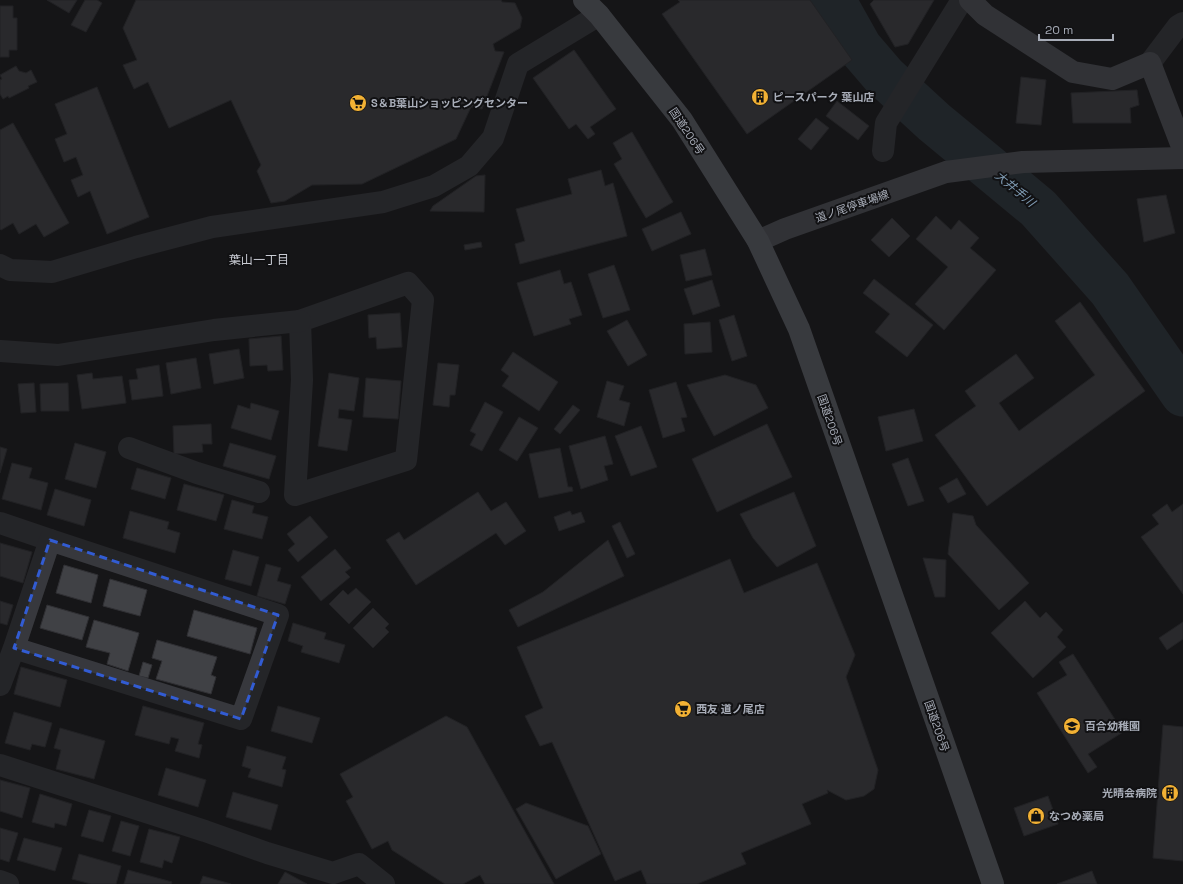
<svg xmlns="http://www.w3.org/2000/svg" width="1183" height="884" font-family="'Space Grotesk','Noto Sans JP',sans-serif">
  <rect width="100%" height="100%" fill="#161618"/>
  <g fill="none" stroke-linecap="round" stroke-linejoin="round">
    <!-- river -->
    <path stroke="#2c353c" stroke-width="45" d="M833 0 860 48 884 76 934 122 1038 208 1110 289 1183 394"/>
  </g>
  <!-- building -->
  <g fill="#404145" stroke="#303034">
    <path d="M47 0H77L69 13Z"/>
    <path d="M85 0H97L102 3 86 32 71 25Z"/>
    <path d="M136 0H501L502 2 515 3 522 18 520 28 493 44 495 51 504 52 482 109 471 107 456 139 362 184 312 185 285 201 271 203 257 171 261 165 231 100 169 128 148 82 134 89 123 65 137 60 123 28Z"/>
    <path d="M678 0H810L852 60 747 134 662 14 680 2Z"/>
    <path d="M874 0H934L908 44 895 47 870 4Z"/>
    <path d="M0 6H13V18H17V50H9V57H0Z"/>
    <path d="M574 50 616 109 590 127 595 134 588 139 576 124 569 129 533 78Z"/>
    <path d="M16 66 19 71 26 73 31 70 37 82 28 86 29 88 9 98 8 96 3 99 0 94V80L2 79 0 75Z"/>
    <path d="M1021 77 1046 80 1041 125 1016 123Z"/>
    <path d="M97 87 149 217 107 234 90 191 78 197 71 180 83 175 76 157 64 162 55 139 67 134 55 104Z"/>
    <path d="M1137 90 1139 105 1130 108 1131 123H1073L1071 93Z"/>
    <path d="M837 101 869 126 858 140 826 116Z"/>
    <path d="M816 118 829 128 811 150 798 139Z"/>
    <path d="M13 123 69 223 44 237 36 224 19 234 13 223 1 230 0 229V130Z"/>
    <path d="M632 132 673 202 646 218 614 164 622 159 613 143Z"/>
    <path d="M601 170 605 186 613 183 627 236 520 264 515 244 525 241 516 209 572 194 568 179Z"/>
    <path d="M485 175 484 212 430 211 433 206 476 176Z"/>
    <path d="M1166 195 1175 233 1144 242 1137 199Z"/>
    <path d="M681 212 691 234 652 251 642 229Z"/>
    <path d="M936 216 951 230 959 220 979 238 970 248 996 270 944 330 915 304 948 267 916 239Z"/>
    <path d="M892 218 910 236 889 257 871 240Z"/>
    <path d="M481 242 482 247 465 250 464 245Z"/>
    <path d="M705 249 712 275 686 281 680 255Z"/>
    <path d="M614 265 630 310 603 318 588 274Z"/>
    <path d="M560 270 564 284 571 282 582 315 569 319 571 324 534 336 517 283Z"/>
    <path d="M874 279 933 325 907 357 875 332 890 314 863 293Z"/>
    <path d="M712 280 720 306 693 315 684 289Z"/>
    <path d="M1080 302 1145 391 987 506 935 435 976 406 965 391 1016 354 1034 378 999 403 1019 431 1095 375 1055 321Z"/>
    <path d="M400 313 402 347 377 349 376 337 369 338 368 315Z"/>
    <path d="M734 315 747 356 732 361 719 320Z"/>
    <path d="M627 320 647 355 628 366 607 331Z"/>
    <path d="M710 322 712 352 685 354 684 324Z"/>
    <path d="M281 336 283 370 268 371 267 365 250 366 249 339Z"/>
    <path d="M239 349 244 378 214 384 209 354Z"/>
    <path d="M513 352 558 382 539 411 502 386 509 376 501 370Z"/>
    <path d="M196 358 201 388 171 394 166 363Z"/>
    <path d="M438 363 459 365 455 395H450L449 407 433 405Z"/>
    <path d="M159 365 163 396 132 400 129 380 138 379 136 369Z"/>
    <path d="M92 373 93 379 122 376 126 403 82 409 77 375Z"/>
    <path d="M329 373 359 378 354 411 339 409 338 418 352 420 347 451 318 446Z"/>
    <path d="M725 375 756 385 768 408 714 436 687 385Z"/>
    <path d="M366 378 401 381 398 419 363 417Z"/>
    <path d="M607 381 624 386 619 400 630 403 624 426 597 417Z"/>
    <path d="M676 382 687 417 681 418 685 431 663 438 649 390Z"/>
    <path d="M34 383 36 412 21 413 18 384Z"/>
    <path d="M68 383 69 411H41L40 384Z"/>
    <path d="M485 402 503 412 482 451 470 445 476 434 470 431Z"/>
    <path d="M251 403 279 411 271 440 231 428 238 405 250 409Z"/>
    <path d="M573 405 580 410 560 434 554 429Z"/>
    <path d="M914 409 923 441 886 451 878 417Z"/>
    <path d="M519 417 538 428 517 461 499 450Z"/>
    <path d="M211 424 212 444H202L203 452 174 454 173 426Z"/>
    <path d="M767 424 792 477 717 512 692 459Z"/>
    <path d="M641 426 657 467 631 476 615 436Z"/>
    <path d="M605 436 613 464 604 466 608 480 581 489 569 446Z"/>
    <path d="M75 443 106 452 96 488 65 479Z"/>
    <path d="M230 443 276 456 269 479 223 466Z"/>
    <path d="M0 447 7 449 0 473Z"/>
    <path d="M560 448 568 487H572L573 491 539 498 529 454Z"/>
    <path d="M908 458 924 501 908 506 892 464Z"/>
    <path d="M12 463 32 468 29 478 48 483 41 510 2 499Z"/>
    <path d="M137 468 171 478 165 499 131 489Z"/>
    <path d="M957 478 966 494 948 503 939 488Z"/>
    <path d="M184 484 224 495 216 521 177 510Z"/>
    <path d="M55 489 91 500 84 526 47 515Z"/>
    <path d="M478 492 491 511 506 502 526 531 505 545 496 533 416 585 386 540 399 532 404 540Z"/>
    <path d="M794 492 816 546 777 567 753 538 740 514Z"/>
    <path d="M232 500 254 506 252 513 268 517 262 539 224 529Z"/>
    <path d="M1167 504 1172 512 1183 504V594L1141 537 1159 524 1152 515Z"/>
    <path d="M130 511 169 522 167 529 180 533 175 553 123 538Z"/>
    <path d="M570 511 572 515 581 512 585 522 559 531 554 517Z"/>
    <path d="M953 513 973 516 976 525 1029 583 999 610 948 554Z"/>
    <path d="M310 516 328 537 298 562 288 550 295 544 287 534Z"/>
    <path d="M620 522 635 554 627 558 612 526Z"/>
    <path d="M608 540 624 576 518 627 509 610 543 592Z"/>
    <path d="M0 543 32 552 23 583 0 576Z"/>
    <path d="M335 549 351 568 345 572 350 577 321 601 301 577Z"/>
    <path d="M233 550 259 557 251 586 225 579Z"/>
    <path d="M923 558 946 560 945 597H935Z"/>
    <path d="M730 559 744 593 817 563 855 655 846 677 878 770 874 789 864 796 846 800 827 790 828 793 802 804 811 824 741 853 746 864 697 884H647L641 870 615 881 552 742 540 746 525 716 543 708 517 647Z"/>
    <path d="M266 564 281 568 277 581 291 585 285 604 257 596Z"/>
    <path d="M64 565 98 575 91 603 56 593Z"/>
    <path d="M110 579 147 590 140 616 103 606Z"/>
    <path d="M356 588 371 602 349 624 329 604 343 590 348 595Z"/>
    <path d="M0 601 13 605 7 625 0 623Z"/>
    <path d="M1025 601 1040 618 1046 612 1063 630 1057 637 1066 647 1033 678 991 633Z"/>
    <path d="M47 605 89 617 82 640 40 628Z"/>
    <path d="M373 608 389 624 385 628 389 632 373 648 353 628Z"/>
    <path d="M194 610 257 628 250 654 187 636Z"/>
    <path d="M94 620 139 633 128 671 107 664 110 653 86 647Z"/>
    <path d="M1183 622V639L1167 650 1159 638Z"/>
    <path d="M293 623 326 633 324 639 345 645 339 663 301 652 303 646 288 641Z"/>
    <path d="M157 640 217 657 211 675 216 677 211 694 156 679 162 661 152 658Z"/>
    <path d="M1073 654 1123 732 1088 754 1097 767 1088 773 1037 693 1067 675 1059 662Z"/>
    <path d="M143 662 152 665 148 678 139 676Z"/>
    <path d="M21 667 67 680 60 707 14 694Z"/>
    <path d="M143 706 204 723 198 744 202 745 199 758 175 751 179 739 171 737 169 744 135 735Z"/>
    <path d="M278 706 320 718 312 743 271 731Z"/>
    <path d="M14 712 52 723 45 747 32 744 30 750 5 743Z"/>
    <path d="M446 716 467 727 554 884H485L480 875 463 884H445L392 850 388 841 372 849 346 801 353 797 340 774Z"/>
    <path d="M1163 725 1183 727V861L1153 858Z"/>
    <path d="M60 728 105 741 94 779 56 769 61 750 54 748Z"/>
    <path d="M247 746 286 757 282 769 286 770 282 787 248 777 251 769 242 766Z"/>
    <path d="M166 768 206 780 198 807 158 795Z"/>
    <path d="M0 780 30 788 22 818 0 811Z"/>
    <path d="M233 792 278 805 271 830 226 817Z"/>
    <path d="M40 794 72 804 66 826 55 823 54 828 32 822Z"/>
    <path d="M1048 796 1058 824 1024 836 1014 808Z"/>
    <path d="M526 803 588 826 601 854 556 879 516 809Z"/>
    <path d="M89 810 111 816 103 842 81 836Z"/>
    <path d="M121 821 139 826 130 856 112 851Z"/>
    <path d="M0 828 18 833 9 862 0 859Z"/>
    <path d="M149 829 180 837 172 863 164 860 162 868 140 862Z"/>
    <path d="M24 838 62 848 55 871 17 860Z"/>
    <path d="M79 854 121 866 116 884H91L72 879Z"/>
    <path d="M128 870 172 882 171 884H124Z"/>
    <path d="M1092 871 1097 884H1057Z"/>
    <path d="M285 872 307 884H278Z"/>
    <path d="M203 876 231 884H200Z"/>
  </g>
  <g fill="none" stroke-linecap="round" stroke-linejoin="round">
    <!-- minor -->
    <g stroke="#37383d" stroke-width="22">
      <path d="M1150 63 1178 26 1183 23"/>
      <path d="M883 151 886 123 962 0"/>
      <path d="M0 265 10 270 52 272 136 247 212 227 383 202 434 186 469 166 493 138 518 64 599 15"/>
      <path d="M408 283 423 300 406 460 295 495 302 380 300 321Z"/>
      <path d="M0 351 58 355 214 330 300 321"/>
      <path d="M129 448 197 473 259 492"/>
      <path d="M0 523 50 540"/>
      <path d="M0 685 14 648 50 540 278 615 241 719 14 648"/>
      <path d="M0 765 205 831 267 853 333 873 359 864 384 884"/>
      <path d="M0 881 8 884"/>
    </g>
    <!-- major -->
    <g stroke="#53555c" stroke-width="22">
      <path d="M970 0 985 15 1073 72 1112 79 1150 63 1183 149"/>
      <path d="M758 241 785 229 946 172 1023 162 1183 158"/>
    </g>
    <!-- highway -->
    <path stroke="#63666e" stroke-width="22" d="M584 0 599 15 682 120 758 241 799 329 993 884"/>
  </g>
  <!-- marked area -->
  <path d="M0 0H1183V884H0ZM50 540 278 615 241 719 14 648Z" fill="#161618" fill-opacity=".55" fill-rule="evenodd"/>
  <path fill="none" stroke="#325cd3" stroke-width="3" stroke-dasharray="8 5" stroke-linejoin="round" d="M50 540 278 615 241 719 14 648Z"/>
  <!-- icons -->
  <defs>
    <g id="building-disc" transform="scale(0.9)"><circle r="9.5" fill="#f2b134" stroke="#111113"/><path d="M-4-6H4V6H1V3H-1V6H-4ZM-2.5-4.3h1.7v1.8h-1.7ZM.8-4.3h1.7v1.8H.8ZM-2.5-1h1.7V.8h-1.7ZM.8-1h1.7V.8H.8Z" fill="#111"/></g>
    <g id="supermarket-disc" transform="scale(0.9)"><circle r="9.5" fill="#f2b134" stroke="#111113"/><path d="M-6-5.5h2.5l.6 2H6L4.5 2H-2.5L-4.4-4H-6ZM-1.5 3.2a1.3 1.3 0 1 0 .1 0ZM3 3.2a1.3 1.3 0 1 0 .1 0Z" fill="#111"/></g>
    <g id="school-disc" transform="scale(0.9)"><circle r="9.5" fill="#f2b134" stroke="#111113"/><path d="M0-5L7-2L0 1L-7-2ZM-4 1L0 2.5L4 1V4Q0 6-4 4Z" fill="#111"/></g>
    <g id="shop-disc" transform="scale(0.9)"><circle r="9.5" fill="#f2b134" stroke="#111113"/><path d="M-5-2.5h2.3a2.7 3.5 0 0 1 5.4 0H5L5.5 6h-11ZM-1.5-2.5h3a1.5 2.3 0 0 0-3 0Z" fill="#111"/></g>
  </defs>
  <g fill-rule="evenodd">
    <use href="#building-disc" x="760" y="97"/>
    <use href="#supermarket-disc" x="358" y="103"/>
    <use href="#supermarket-disc" x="683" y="709"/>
    <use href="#school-disc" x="1072" y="726"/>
    <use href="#building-disc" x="1170" y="793"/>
    <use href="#shop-disc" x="1036" y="816"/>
  </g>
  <g text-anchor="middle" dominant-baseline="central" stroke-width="4" stroke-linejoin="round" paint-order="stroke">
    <!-- poi labels -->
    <g font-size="11" font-weight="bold" fill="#a8adb8" stroke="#111113" text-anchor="start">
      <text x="773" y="97">ピースパーク 葉山店</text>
      <text x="371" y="103">S＆B葉山ショッピングセンター</text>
      <text x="696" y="709">西友 道ノ尾店</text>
      <text x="1085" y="726">百合幼稚園</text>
      <text x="1157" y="793" text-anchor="end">光晴会病院</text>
      <text x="1049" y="816">なつめ薬局</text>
    </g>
    <!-- street labels -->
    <g font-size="11" fill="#a8adb8" stroke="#111113">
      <text transform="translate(687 131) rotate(56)">国道206号</text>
      <text transform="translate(852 206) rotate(-19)">道ノ尾停車場線</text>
      <text transform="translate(830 420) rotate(71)">国道206号</text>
      <text transform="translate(937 726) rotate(71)">国道206号</text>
    </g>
    <!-- water labels -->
    <g font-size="12" font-style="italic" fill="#7f9bb3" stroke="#111113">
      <text transform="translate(1015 189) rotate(40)">大井手川</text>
    </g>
    <!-- neighbourhood labels -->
    <g font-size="12" fill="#c9ccd4" stroke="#111113">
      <text x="259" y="260">葉山一丁目</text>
    </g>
  </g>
  <!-- scale -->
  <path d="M1039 34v6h74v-6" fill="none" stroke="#a8adb8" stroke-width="2"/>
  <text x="1045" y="34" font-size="12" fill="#a8adb8" stroke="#111113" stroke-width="3" paint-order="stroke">20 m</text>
</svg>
